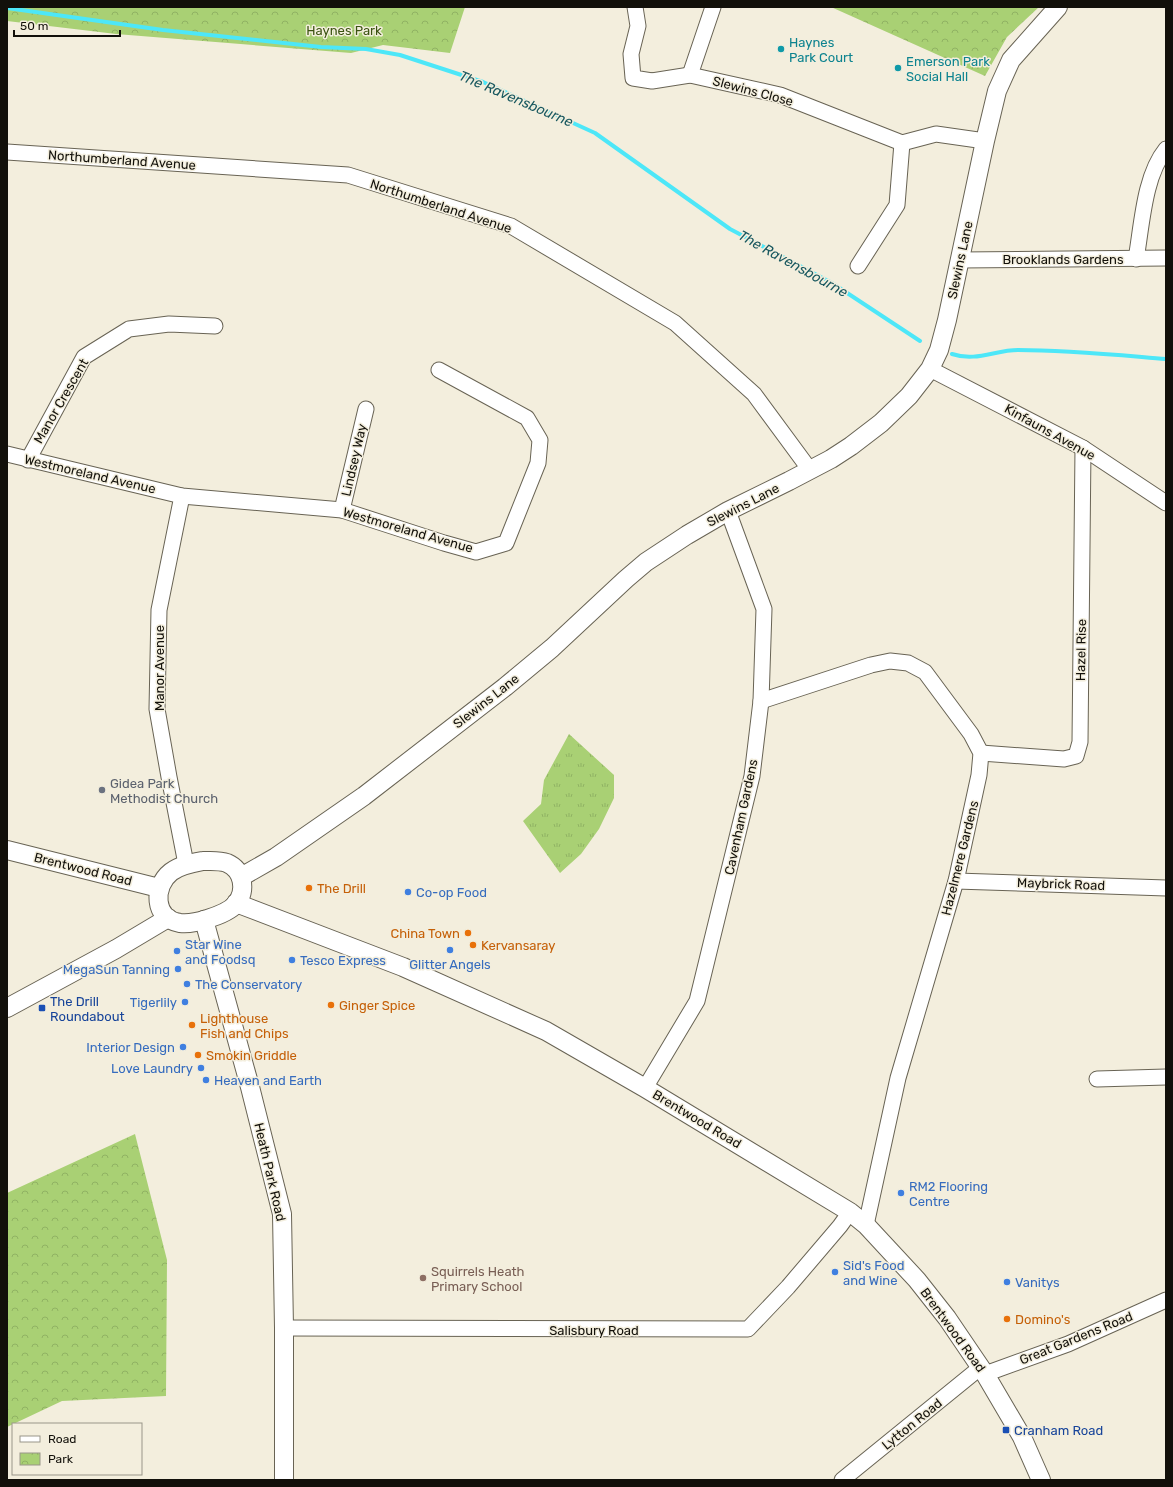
<svg xmlns="http://www.w3.org/2000/svg" width="1173" height="1487" font-family="Rubik,sans-serif">
  <defs>
    <pattern id="grass-tufts" width="24" height="20" patternUnits="userSpaceOnUse"><rect width="24" height="20" fill="#a9d074"/><path d="M3 7l-1-3M5 7V3M7 7l1-3M15 17l-1-3M17 17v-4M19 17l1-3" fill="none" stroke="#90b263"/></pattern>
    <pattern id="park-crowns" width="20" height="18" patternUnits="userSpaceOnUse"><rect width="20" height="18" fill="#a9d074"/><path d="M2 6a3 3 0 1 1 6 0M12 15a3 3 0 1 1 6 0" fill="none" stroke="#90b263"/></pattern>
  </defs>
  <rect width="100%" height="100%" fill="#f3eedd"/>
  <!-- grass -->
  <path fill="url(#grass-tufts)" d="M569 734 614 775V798L599 829 581 854 560 873 523 821 541 804 544 780Z"/>
  <!-- park -->
  <g fill="url(#park-crowns)">
    <path d="M7 7H465L450 53 383 45 351 53 116 34 7 21Z"/>
    <path d="M831 7H1039L1007 37 985 76Z"/>
    <path d="M135 1134 167 1260 166 1396 62 1401 7 1427V1193Z"/>
  </g>
  <g fill="none" stroke-linecap="round" stroke-linejoin="round">
    <!-- stream -->
    <g stroke="#4de7f8" stroke-width="4">
      <path d="M7 8 163 30 321 47 366 49 400 55 483 82 595 133 730 229 832 283 920 341"/>
      <path d="M952 354C976 362 995 350 1018 350 1068 350 1117 355 1166 359"/>
    </g>
    <!-- minor casing -->
    <g stroke="#686354" stroke-width="17">
      <g id="minor">
        <path d="M635 7 638 26 631 54 633 78 652 81 690 75 780 95 902 143 936 134 985 141"/>
        <path d="M690 75 713 7"/>
        <path d="M7 152 348 175 511 226 675 323 754 394 810 470"/>
        <path d="M1136 259C1142 225 1144 176 1166 149"/>
        <path d="M960 260 1166 258"/>
        <path d="M858 266 897 205 902 143"/>
        <path d="M930 369 1083 448 1166 503"/>
        <path d="M7 454 182 496 342 510 444 543 476 552 506 543 538 463 540 440 527 418 439 370"/>
        <path d="M28 460 84 357 129 329 169 324 215 326"/>
        <path d="M182 496 159 610 157 709 169 777 186 864"/>
        <path d="M342 510 366 409"/>
        <path d="M761 701 871 665 890 661 908 663 925 672 971 734 981 753 979 775 956 881 898 1078 866 1225"/>
        <path d="M981 753 1064 759 1076 756 1080 742 1083 448"/>
        <path d="M956 881 1166 888"/>
        <path d="M1097 1079 1166 1077"/>
        <path d="M645 1088 697 1001 752 776 761 701 764 609 728 511"/>
        <path d="M284 1328 748 1329 788 1287 840 1226 850 1212"/>
        <path d="M985 1374 1068 1344 1166 1300"/>
        <path d="M842 1480 981 1367"/>
      </g>
    </g>
    <!-- tertiary casing -->
    <g stroke="#686354" stroke-width="20">
      <g id="tertiary">
        <path d="M7 850 159 888"/>
        <path d="M203 861C210 861 219 860 227 863 243 870 247 890 236 904 229 912 217 916 207 919 198 922 189 924 180 923 153 919 153 886 171 872 180 865 192 863 203 861Z"/>
        <path d="M241 877 276 857 364 796 505 687 552 648 626 579 646 562 687 535 728 511 789 481 831 459 851 446 881 423 909 396 930 369 939 350 947 320 985 141 997 91 1011 60 1058 7"/>
        <path d="M236 903 403 967 546 1031 645 1088 850 1212 866 1225 917 1280 947 1318 985 1374 1022 1437 1041 1480"/>
        <path d="M204 920 250 1087 282 1214 284 1328V1480"/>
        <path d="M7 1008 116 949 168 918"/>
      </g>
    </g>
    <!-- minor -->
    <use href="#minor" stroke="#fff" stroke-width="15"/>
    <!-- tertiary -->
    <use href="#tertiary" stroke="#fff" stroke-width="18"/>
  </g>
  <!-- markers -->
  <g fill="#0f9aa8" stroke="#f3eedd" stroke-width="1.5">
    <circle cx="781" cy="49" r="4"/>
    <circle cx="898" cy="68" r="4"/>
  </g>
  <circle fill="#6b7280" stroke="#f3eedd" stroke-width="1.5" cx="102" cy="790" r="4"/>
  <g fill="#e8710a" stroke="#f3eedd" stroke-width="1.5">
    <circle cx="309" cy="888" r="4"/>
    <circle cx="468" cy="933" r="4"/>
    <circle cx="473" cy="945" r="4"/>
    <circle cx="331" cy="1005" r="4"/>
    <circle cx="192" cy="1025" r="4"/>
    <circle cx="198" cy="1055" r="4"/>
    <circle cx="1007" cy="1319" r="4"/>
  </g>
  <g fill="#3f7fe0" stroke="#f3eedd" stroke-width="1.5">
    <circle cx="408" cy="892" r="4"/>
    <circle cx="450" cy="950" r="4"/>
    <circle cx="177" cy="951" r="4"/>
    <circle cx="292" cy="960" r="4"/>
    <circle cx="178" cy="969" r="4"/>
    <circle cx="187" cy="984" r="4"/>
    <circle cx="185" cy="1002" r="4"/>
    <circle cx="183" cy="1047" r="4"/>
    <circle cx="201" cy="1068" r="4"/>
    <circle cx="206" cy="1080" r="4"/>
    <circle cx="901" cy="1193" r="4"/>
    <circle cx="835" cy="1272" r="4"/>
    <circle cx="1007" cy="1282" r="4"/>
  </g>
  <g fill="#1a4fb4" stroke="#f3eedd" stroke-width="1.5">
    <rect x="38" y="1004" width="8" height="8" rx="2"/>
    <rect x="1002" y="1426" width="8" height="8" rx="2"/>
  </g>
  <circle fill="#8d6e63" stroke="#f3eedd" stroke-width="1.5" cx="423" cy="1278" r="4"/>
  <g text-anchor="middle" dominant-baseline="central" stroke-width="3" stroke-linejoin="round" paint-order="stroke">
    <!-- park labels -->
    <g font-size="13" fill="#3b5311" stroke="#f3eedd">
      <text x="344" y="30">Haynes Park</text>
    </g>
    <!-- culture labels -->
    <g font-size="13" fill="#0d838f" stroke="#f3eedd" text-anchor="start">
      <text x="789" y="42">Haynes<tspan x="789" dy="15">Park Court</tspan></text>
      <text x="906" y="61">Emerson Park<tspan x="906" dy="15">Social Hall</tspan></text>
    </g>
    <!-- street labels -->
    <g font-size="13" fill="#12100a" stroke="#f3eedd">
      <text transform="translate(753 91) rotate(15)">Slewins Close</text>
      <text transform="translate(122 160) rotate(4)">Northumberland Avenue</text>
      <text transform="translate(441 206) rotate(18)">Northumberland Avenue</text>
      <text x="1063" y="259">Brooklands Gardens</text>
      <text transform="translate(960 260) rotate(-78)">Slewins Lane</text>
      <text transform="translate(61 401) rotate(-60)">Manor Crescent</text>
      <text transform="translate(1050 432) rotate(29)">Kinfauns Avenue</text>
      <text transform="translate(354 460) rotate(-77)">Lindsey Way</text>
      <text transform="translate(90 474) rotate(13)">Westmoreland Avenue</text>
      <text transform="translate(743 505) rotate(-27)">Slewins Lane</text>
      <text transform="translate(408 530) rotate(16)">Westmoreland Avenue</text>
      <text transform="translate(1081 650) rotate(-89)">Hazel Rise</text>
      <text transform="translate(159 668) rotate(-90)">Manor Avenue</text>
      <text transform="translate(486 701) rotate(-38)">Slewins Lane</text>
      <text transform="translate(741 817) rotate(-78)">Cavenham Gardens</text>
      <text transform="translate(960 858) rotate(-76)">Hazelmere Gardens</text>
      <text transform="translate(83 869) rotate(14)">Brentwood Road</text>
      <text transform="translate(1061 884) rotate(2)">Maybrick Road</text>
      <text transform="translate(697 1119) rotate(31)">Brentwood Road</text>
      <text transform="translate(270 1172) rotate(77)">Heath Park Road</text>
      <text x="594" y="1330">Salisbury Road</text>
      <text transform="translate(953 1330) rotate(54)">Brentwood Road</text>
      <text transform="translate(1076 1338) rotate(-22)">Great Gardens Road</text>
      <text transform="translate(912 1424) rotate(-39)">Lytton Road</text>
    </g>
    <!-- worship labels -->
    <g font-size="13" fill="#5b616d" stroke="#f3eedd" text-anchor="start">
      <text x="110" y="783">Gidea Park<tspan x="110" dy="15">Methodist Church</tspan></text>
    </g>
    <!-- food labels -->
    <g font-size="13" fill="#c56008" stroke="#f3eedd" text-anchor="start">
      <text x="317" y="888">The Drill</text>
      <text x="460" y="933" text-anchor="end">China Town</text>
      <text x="481" y="945">Kervansaray</text>
      <text x="339" y="1005">Ginger Spice</text>
      <text x="200" y="1018">Lighthouse<tspan x="200" dy="15">Fish and Chips</tspan></text>
      <text x="206" y="1055">Smokin Griddle</text>
      <text x="1015" y="1319">Domino's</text>
    </g>
    <!-- shop labels -->
    <g font-size="13" fill="#366cbe" stroke="#f3eedd" text-anchor="start">
      <text x="416" y="892">Co-op Food</text>
      <text x="185" y="944">Star Wine<tspan x="185" dy="15">and Foodsq</tspan></text>
      <text x="300" y="960">Tesco Express</text>
      <text x="450" y="964" text-anchor="middle">Glitter Angels</text>
      <text x="170" y="969" text-anchor="end">MegaSun Tanning</text>
      <text x="195" y="984">The Conservatory</text>
      <text x="177" y="1002" text-anchor="end">Tigerlily</text>
      <text x="175" y="1047" text-anchor="end">Interior Design</text>
      <text x="193" y="1068" text-anchor="end">Love Laundry</text>
      <text x="214" y="1080">Heaven and Earth</text>
      <text x="909" y="1186">RM2 Flooring<tspan x="909" dy="15">Centre</tspan></text>
      <text x="843" y="1265">Sid's Food<tspan x="843" dy="15">and Wine</tspan></text>
      <text x="1015" y="1282">Vanitys</text>
    </g>
    <!-- transit labels -->
    <g font-size="13" fill="#164399" stroke="#f3eedd" text-anchor="start">
      <text x="50" y="1001">The Drill<tspan x="50" dy="15">Roundabout</tspan></text>
      <text x="1014" y="1430">Cranham Road</text>
    </g>
    <!-- education labels -->
    <g font-size="13" fill="#785e54" stroke="#f3eedd" text-anchor="start">
      <text x="431" y="1271">Squirrels Heath<tspan x="431" dy="15">Primary School</tspan></text>
    </g>
    <!-- water labels -->
    <g font-size="14" font-style="italic" fill="#19585f" stroke="#f3eedd">
      <text transform="translate(516 99) rotate(23)">The Ravensbourne</text>
      <text transform="translate(793 264) rotate(29)">The Ravensbourne</text>
    </g>
  </g>
  <!-- border -->
  <rect width="1173" height="1487" fill="none" stroke="#12100a" stroke-width="16"/>
  <!-- legend -->
  <rect x="12" y="1423" width="130" height="52" fill="#f3eedd" stroke="#999589"/>
  <rect x="20" y="1436" width="20" height="6" fill="#ffffff" stroke="#999589"/>
  <text x="48" y="1443" font-size="12" fill="#12100a">Road</text>
  <rect x="20" y="1453" width="20" height="12" fill="url(#park-crowns)" stroke="#999589"/>
  <text x="48" y="1463" font-size="12" fill="#12100a">Park</text>
  <!-- scale -->
  <path d="M14 30v6h106v-6" fill="none" stroke="#12100a" stroke-width="2"/>
  <text x="20" y="30" font-size="12" fill="#12100a" stroke="#f3eedd" stroke-width="3" paint-order="stroke">50 m</text>
</svg>
